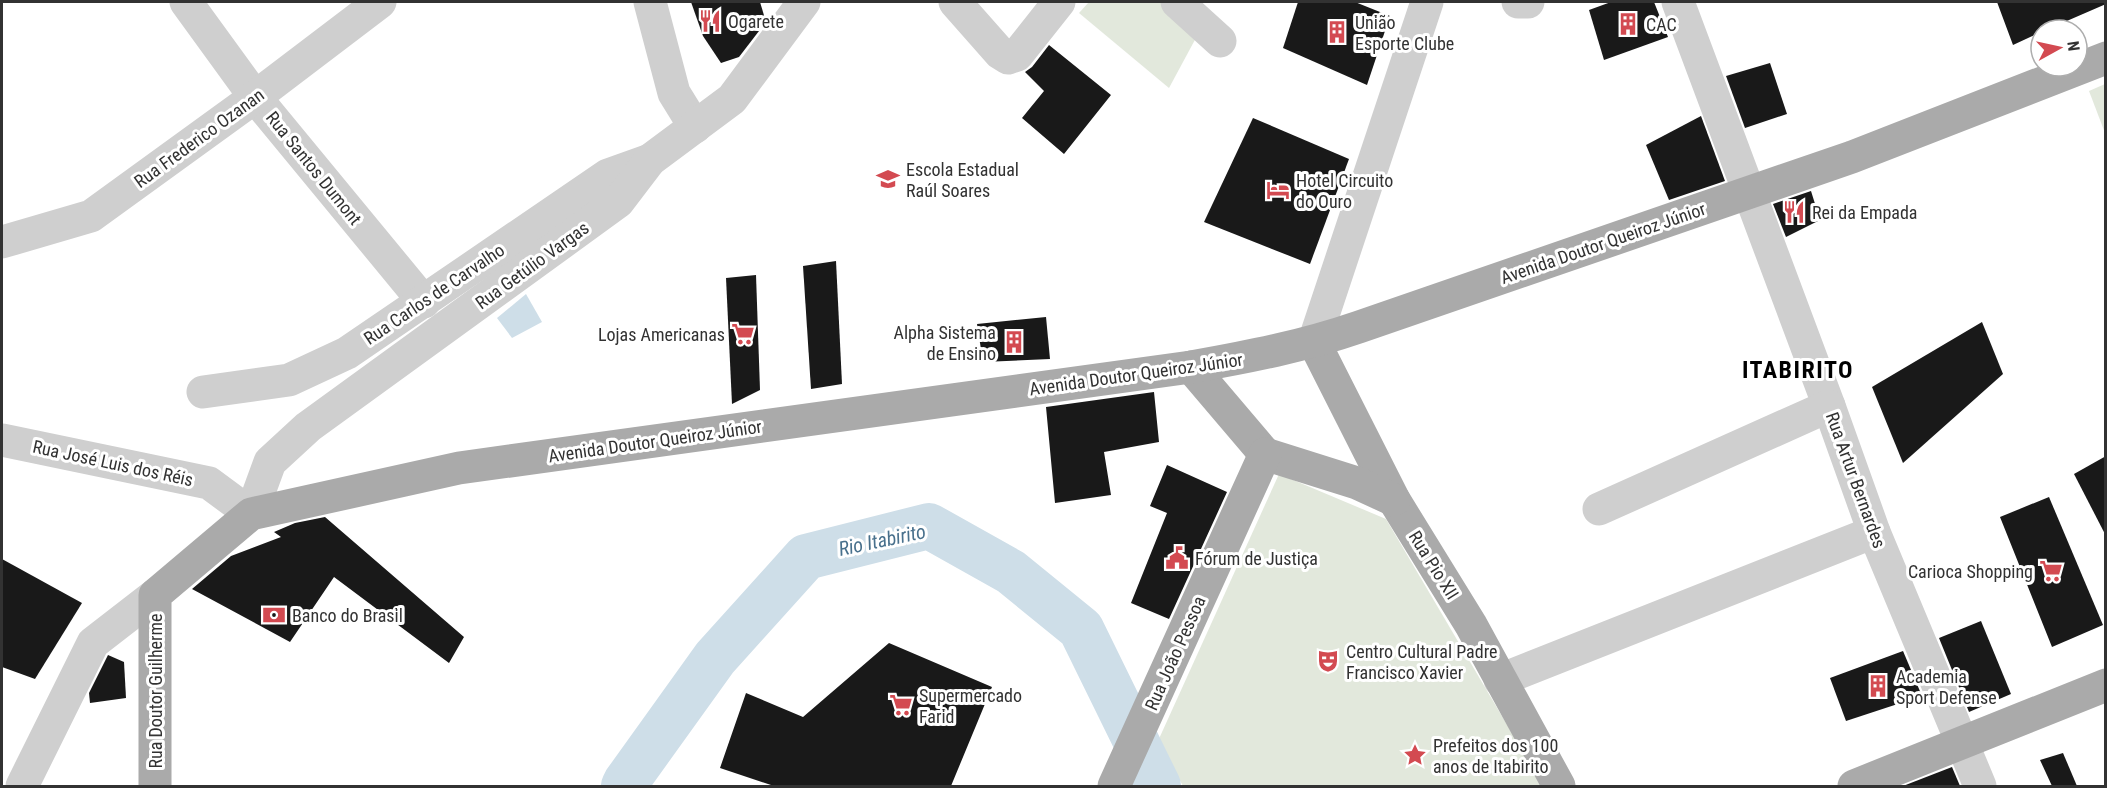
<svg xmlns="http://www.w3.org/2000/svg" width="2107" height="788" font-family="'Roboto Condensed',sans-serif">
  <rect width="100%" height="100%" fill="#fff"/>
  <!-- green -->
  <g fill="#e2e8dc">
    <path d="M1089 2H1160L1197 36 1169 88 1079 13Z"/>
    <path d="M2105 84V133L2089 91Z"/>
    <path d="M1279 474 1386 519 1543 786H1183L1158 741Z"/>
  </g>
  <!-- water -->
  <path fill="#cedee8" d="M526 294 542 322 512 338 497 318Z"/>
  <g fill="none" stroke-linecap="round" stroke-linejoin="round">
    <!-- river -->
    <path stroke="#cedee8" stroke-width="46" d="M624 786 626 782 715 658 806 557 929 526 1011 572 1081 629 1158 786"/>
  </g>
  <!-- building -->
  <g fill="#191919">
    <path d="M691 2H760L766 22 739 57 721 63 703 36Z"/>
    <path d="M1298 2H1355L1390 16 1367 85 1283 48Z"/>
    <path d="M1611 2H1654L1668 37 1604 60 1589 10Z"/>
    <path d="M1997 2H2106V4L2046 30H2041V32L2013 45Z"/>
    <path d="M1049 45 1111 95 1064 154 1022 118 1044 91 1025 72 1032 67Z"/>
    <path d="M1770 63 1787 114 1745 128 1726 76Z"/>
    <path d="M1701 116 1725 181 1669 200 1646 145Z"/>
    <path d="M1253 118 1349 159 1310 264 1204 222Z"/>
    <path d="M1811 191 1820 220 1786 237 1773 204Z"/>
    <path d="M836 261 842 384 811 389 803 266Z"/>
    <path d="M756 275 760 390 732 404 726 278Z"/>
    <path d="M1046 317 1050 359 983 362 977 324Z"/>
    <path d="M1982 322 2003 374 1903 463 1872 387Z"/>
    <path d="M1154 392 1159 442 1104 452 1111 495 1055 503 1046 407Z"/>
    <path d="M2106 456V536L2074 474Z"/>
    <path d="M1167 465 1227 492 1169 619 1131 603 1167 513 1150 506Z"/>
    <path d="M2049 497 2103 625 2052 647 2000 517Z"/>
    <path d="M325 517 464 637 449 663 334 577 290 642 192 589 231 556 281 537 274 532 295 523Z"/>
    <path d="M2 559 82 603 35 679 2 667Z"/>
    <path d="M1981 621 2011 694 1969 712 1939 638Z"/>
    <path d="M889 643 992 687 951 786H774L720 768 746 693 803 717Z"/>
    <path d="M1903 651 1922 696 1846 721 1830 678Z"/>
    <path d="M108 655 124 662 126 698 90 703 89 693Z"/>
    <path d="M2063 753 2077 786H2052L2040 760Z"/>
    <path d="M1952 767 1960 786H1903Z"/>
  </g>
  <g fill="none" stroke-linecap="round" stroke-linejoin="round">
    <!-- minor -->
    <g stroke="#cfcfcf" stroke-width="33">
      <path d="M186 2 255 97 424 302"/>
      <path d="M650 2 674 93 695 127"/>
      <path d="M955 2 1000 53 1008 58 1017 55 1059 2"/>
      <path d="M1177 2 1220 41"/>
      <path d="M1518 2H1528"/>
      <path d="M1678 2 1829 406 1874 532 1980 786"/>
      <path d="M2 242 91 216 255 97 380 2"/>
      <path d="M1314 342 1427 2"/>
      <path d="M203 392 289 380 347 353 608 175 650 160"/>
      <path d="M2 440 209 483 251 514 270 462 308 427 618 202 650 160 732 99 804 2"/>
      <path d="M1599 509 1829 406"/>
      <path d="M1500 680 1874 532"/>
      <path d="M22 786 93 643 155 595"/>
    </g>
    <!-- major -->
    <g stroke="#aaa" stroke-width="33">
      <path d="M1314 342 1394 500 1471 625 1559 786"/>
      <path d="M1191 367 1265 454"/>
      <path d="M1265 454 1357 483 1394 500"/>
      <path d="M155 786V595L251 514 459 468 1191 367C1248 357 1304 346 1359 327L1852 157 2106 58"/>
      <path d="M1114 786 1265 454"/>
      <path d="M1854 786 2106 685"/>
    </g>
  </g>
  <!-- icons -->
  <defs>
    <g id="restaurant-bare" transform="scale(1.8)"><path d="M-5-6h1v4h1v-4h1v4h1v-4h1v5L-1.5 .5V6h-2V.5L-5-1ZM5-6V6H3V1.5H1.5Q1.5-4 5-6Z" fill="#d34a51" stroke="#fff" stroke-width="2.5" paint-order="stroke"/></g>
    <g id="building-bare" transform="scale(1.8)"><path d="M-4-6H4V6H1V3H-1V6H-4ZM-2.5-4.3h1.7v1.8h-1.7ZM.8-4.3h1.7v1.8H.8ZM-2.5-1h1.7V.8h-1.7ZM.8-1h1.7V.8H.8Z" fill="#d34a51" stroke="#fff" stroke-width="2.5" paint-order="stroke"/></g>
    <g id="school-bare" transform="scale(1.8)"><path d="M0-5L7-2L0 1L-7-2ZM-4 1L0 2.5L4 1V4Q0 6-4 4Z" fill="#d34a51" stroke="#fff" stroke-width="2.5" paint-order="stroke"/></g>
    <g id="hotel-bare" transform="scale(1.8)"><path d="M-6-4.5h1.5V1H6V5H4.5V3h-9V5H-6ZM-4 0a1.8 1.8 0 1 1 3.6 0ZM.5 0V-2.5h3Q6-2.5 6 0Z" fill="#d34a51" stroke="#fff" stroke-width="2.5" paint-order="stroke"/></g>
    <g id="supermarket-bare" transform="scale(1.8)"><path d="M-6-5.5h2.5l.6 2H6L4.5 2H-2.5L-4.4-4H-6ZM-1.5 3.2a1.3 1.3 0 1 0 .1 0ZM3 3.2a1.3 1.3 0 1 0 .1 0Z" fill="#d34a51" stroke="#fff" stroke-width="2.5" paint-order="stroke"/></g>
    <g id="civic-bare" transform="scale(1.8)"><path d="M-.6-6.5H3V-4.5H.6V-3L4-1V1h2V6H-6V1h2V-1L-.6-3ZM-1.2 2.5V6h2.4V2.5Z" fill="#d34a51" stroke="#fff" stroke-width="2.5" paint-order="stroke"/></g>
    <g id="bank-bare" transform="scale(1.8)"><path d="M-6-4H6V4H-6ZM0-2.3a2.3 2.3 0 1 0 0 4.6a2.3 2.3 0 1 0 0-4.6Z" fill="#d34a51" stroke="#fff" stroke-width="2.5" paint-order="stroke"/></g>
    <g id="theatre-bare" transform="scale(1.8)"><path d="M-5-5.5Q0-4 5-5.5V0Q5 5 0 6Q-5 5-5 0ZM-3.3-2.5H-1v1.5H-3.3ZM1-2.5H3.3v1.5H1ZM-2.8 1Q0 5.5 2.8 1Z" fill="#d34a51" stroke="#fff" stroke-width="2.5" paint-order="stroke"/></g>
    <g id="sight-bare" transform="scale(1.8)"><path d="M0-6L1.8-2.2L6-1.7L2.9 1.2L3.7 5.4L0 3.3L-3.7 5.4L-2.9 1.2L-6-1.7L-1.8-2.2Z" fill="#d34a51" stroke="#fff" stroke-width="2.5" paint-order="stroke"/></g>
  </defs>
  <g fill-rule="evenodd">
    <use href="#restaurant-bare" x="710" y="21"/>
    <use href="#building-bare" x="1628" y="24"/>
    <use href="#building-bare" x="1337" y="32"/>
    <use href="#school-bare" x="888" y="179"/>
    <use href="#hotel-bare" x="1278" y="190"/>
    <use href="#restaurant-bare" x="1794" y="212"/>
    <use href="#supermarket-bare" x="743" y="334"/>
    <use href="#building-bare" x="1014" y="342"/>
    <use href="#civic-bare" x="1177" y="558"/>
    <use href="#supermarket-bare" x="2051" y="571"/>
    <use href="#bank-bare" x="274" y="615"/>
    <use href="#theatre-bare" x="1328" y="661"/>
    <use href="#building-bare" x="1878" y="686"/>
    <use href="#supermarket-bare" x="901" y="705"/>
    <use href="#sight-bare" x="1415" y="755"/>
  </g>
  <g text-anchor="middle" dominant-baseline="central" stroke-width="6" stroke-linejoin="round" paint-order="stroke">
    <!-- poi labels -->
    <g font-size="18" fill="#323232" stroke="#fff" text-anchor="start">
      <text x="728" y="21">Ogarete</text>
      <text x="1355" y="22">União<tspan x="1355" dy="21">Esporte Clube</tspan></text>
      <text x="1646" y="24">CAC</text>
      <text x="906" y="169">Escola Estadual<tspan x="906" dy="21">Raúl Soares</tspan></text>
      <text x="1296" y="180">Hotel Circuito<tspan x="1296" dy="21">do Ouro</tspan></text>
      <text x="1812" y="212">Rei da Empada</text>
      <text x="996" y="332" text-anchor="end">Alpha Sistema<tspan x="996" dy="21">de Ensino</tspan></text>
      <text x="725" y="334" text-anchor="end">Lojas Americanas</text>
      <text x="1195" y="558">Fórum de Justiça</text>
      <text x="2033" y="571" text-anchor="end">Carioca Shopping</text>
      <text x="292" y="615">Banco do Brasil</text>
      <text x="1346" y="651">Centro Cultural Padre<tspan x="1346" dy="21">Francisco Xavier</tspan></text>
      <text x="1896" y="676">Academia<tspan x="1896" dy="21">Sport Defense</tspan></text>
      <text x="919" y="695">Supermercado<tspan x="919" dy="21">Farid</tspan></text>
      <text x="1433" y="745">Prefeitos dos 100<tspan x="1433" dy="21">anos de Itabirito</tspan></text>
    </g>
    <!-- street labels -->
    <g font-size="18" fill="#323232" stroke="#fff">
      <text transform="translate(199 138) rotate(-36)">Rua Frederico Ozanan</text>
      <text transform="translate(314 168) rotate(51)">Rua Santos Dumont</text>
      <text transform="translate(1603 243) rotate(-19)">Avenida Doutor Queiroz Júnior</text>
      <text transform="translate(532 265) rotate(-36)">Rua Getúlio Vargas</text>
      <text transform="translate(434 294) rotate(-34)">Rua Carlos de Carvalho</text>
      <text transform="translate(1136 374) rotate(-8)">Avenida Doutor Queiroz Júnior</text>
      <text transform="translate(655 441) rotate(-8)">Avenida Doutor Queiroz Júnior</text>
      <text transform="translate(113 463) rotate(12)">Rua José Luis dos Réis</text>
      <text transform="translate(1856 480) rotate(70)">Rua Artur Bernardes</text>
      <text transform="translate(1434 565) rotate(58)">Rua Pio XII</text>
      <text transform="translate(1175 653) rotate(-66)">Rua João Pessoa</text>
      <text transform="translate(155 691) rotate(-90)">Rua Doutor Guilherme</text>
    </g>
    <!-- water labels -->
    <g font-size="20" font-style="italic" fill="#48708c" stroke="#fff">
      <text transform="translate(882 540) rotate(-12)">Rio Itabirito</text>
    </g>
    <!-- district labels -->
    <g font-size="24" font-weight="bold" letter-spacing="1.5" fill="#000" stroke="#fff">
      <text x="1798" y="370">ITABIRITO</text>
    </g>
  </g>
  <!-- border -->
  <rect width="2107" height="788" fill="none" stroke="#323232" stroke-width="6"/>
  <!-- north arrow -->
  <g transform="translate(2059 48) rotate(82)"><circle r="28" fill="#ffffff" stroke="#adadad" stroke-width="1.5"/>
  <path d="M0-4.5L10 22L0 15L-10 22Z" fill="#d34a51"/>
  <text y="-9" font-size="16" font-weight="bold" text-anchor="middle" fill="#323232">N</text>
  </g>
</svg>
